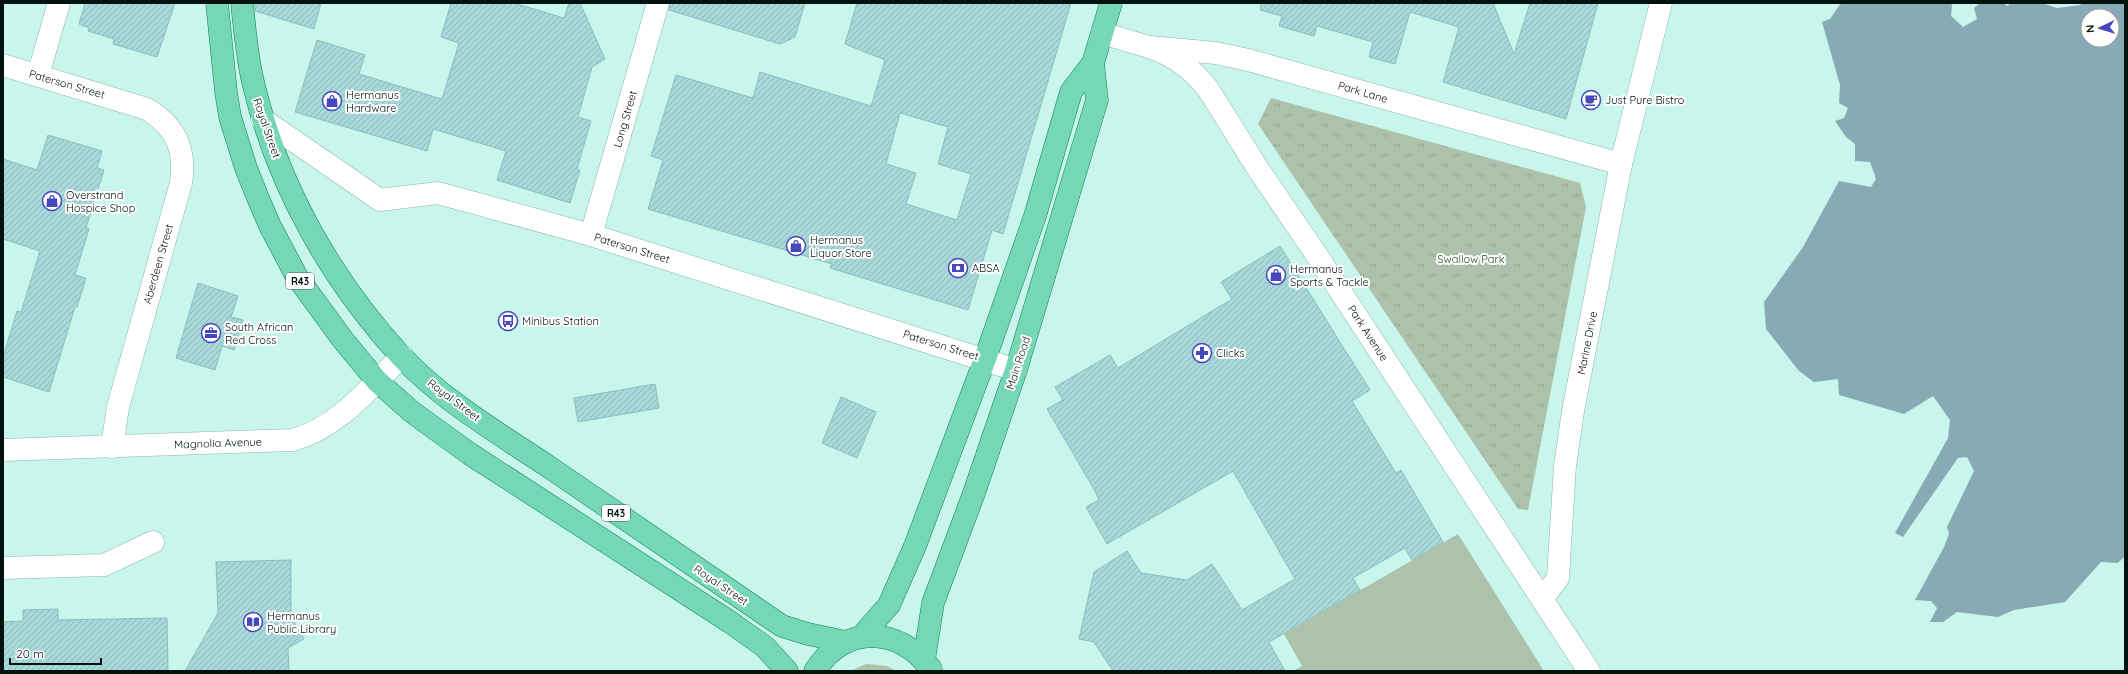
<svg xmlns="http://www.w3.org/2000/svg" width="2128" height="674" font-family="Quicksand,sans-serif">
  <defs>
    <pattern id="park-tufts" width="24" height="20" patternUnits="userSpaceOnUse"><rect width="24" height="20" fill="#adc2ab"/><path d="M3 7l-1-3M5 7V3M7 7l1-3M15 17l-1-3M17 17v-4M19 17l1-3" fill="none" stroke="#93a692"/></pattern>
    <pattern id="building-hatch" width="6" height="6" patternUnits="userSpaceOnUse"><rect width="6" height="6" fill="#a9d8da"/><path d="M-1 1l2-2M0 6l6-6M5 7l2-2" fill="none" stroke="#90b8ba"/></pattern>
  </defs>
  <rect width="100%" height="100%" fill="#c8f6ec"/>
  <!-- grass -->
  <g fill="#adc2ab">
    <path d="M1458 534 1544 671H1293L1302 666 1284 634Z"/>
    <path d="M866 664 887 666 896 671H850Z"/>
  </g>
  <!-- park -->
  <path fill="url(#park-tufts)" d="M1271 98 1580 183 1586 207 1528 510 1518 509 1258 124Z"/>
  <!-- water -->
  <path fill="#87aab5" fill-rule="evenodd" d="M1841 3H1950L1952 5 1951 16 1963 27 1977 19 1974 8 1980 3H2002L2008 6 2010 3H2042L2057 8 2081 5 2080 3H2125V556L2118 563 2101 562 2065 602 2014 610 1998 617 1957 612 1943 622H1930L1937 608 1931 601 1915 600 1944 547 1949 534 1947 527 1974 471 1967 457 1958 458 1903 537 1895 533 1948 438 1950 420 1933 396 1904 414 1839 395 1838 379 1814 382 1799 371 1766 329 1764 302 1803 247 1839 181 1871 187 1876 179 1870 162 1855 161V144L1846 137 1835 121 1844 118 1848 108 1839 103 1840 85 1822 22 1830 19ZM2088 16H2112V40H2088Z"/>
  <!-- building -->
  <g fill="url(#building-hatch)" stroke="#8ebcbe" fill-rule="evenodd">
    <path d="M85 3H175L157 57 113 44 114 39 88 31 89 28 79 24Z"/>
    <path d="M255 3H321L314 29 255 11Z"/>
    <path d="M451 3H514L564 18 569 3H580L605 59 592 67 578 117 591 121 577 169 580 170 570 203 497 180 506 151 433 129 427 151 295 112 317 40 365 55 359 74 442 99 459 43 441 37Z"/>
    <path d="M670 3H805L795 37 780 44 669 10Z"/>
    <path d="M857 3H1071L1003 234 992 230 968 310 830 268 832 264 648 209 663 160 651 156 676 75 753 98 760 72 871 106 885 60 845 44ZM900 113 948 127 938 164 971 174 957 220 906 204 916 173 886 164Z"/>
    <path d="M1261 3H1493L1514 54 1530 3H1598L1566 119 1443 82 1459 27 1410 12 1395 64 1369 57 1373 42 1317 26 1314 36 1279 26 1282 16 1260 10Z"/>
    <path d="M48 135 102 151 97 168 104 170 86 228 89 229 75 275 86 278 77 307H75L49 392 3 377V357L17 311 21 312 40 251 3 239V159L37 170Z"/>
    <path d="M1280 246 1370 390 1352 401 1396 473 1401 470 1443 542 1412 560 1405 548 1353 578 1360 590 1269 642 1285 671H1113L1094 642 1079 639 1094 572 1127 551 1141 573 1187 580 1212 564 1242 610 1295 579 1233 471 1107 544 1086 507 1099 500 1095 491 1047 409 1063 400 1055 387 1110 355 1118 368 1232 299 1221 282Z"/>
    <path d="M198 283 238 296 231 317 243 320 234 350 222 346 215 370 176 358Z"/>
    <path d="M655 384 659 408 578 422 574 398Z"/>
    <path d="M841 397 876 412 857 458 822 443Z"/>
    <path d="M291 560V617L304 639 288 648 289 671H185L218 613 216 562Z"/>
    <path d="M58 609V620L167 618 168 671H3V622L23 621V610Z"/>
  </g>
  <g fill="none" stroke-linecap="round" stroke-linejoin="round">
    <!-- minor casing -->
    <g stroke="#8bb6ad" stroke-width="23">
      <g id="minor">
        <path d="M1102 33 1149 47 1216 53 1248 60 1621 164"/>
        <path d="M1149 47C1174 55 1192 68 1208 89L1258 169 1314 251 1589 671"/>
        <path d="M3 65 147 109C176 127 186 149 181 183L118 407 112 447"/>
        <path d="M38 75 59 3"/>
        <path d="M262 119 380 200 438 193 591 235 1016 370"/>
        <path d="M591 235 658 3"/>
        <path d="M3 450 293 440C339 427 369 388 402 356"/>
        <path d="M3 568 104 565 153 542"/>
        <path d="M1543 598 1558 578 1565 466 1573 411 1621 164 1661 3"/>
      </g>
    </g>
    <!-- major casing -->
    <g stroke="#118059" stroke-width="23">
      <g id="major">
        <path d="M217 3 226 92 230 117 246 168 258 198 270 226 297 277 343 340 377 381 412 412 470 454 730 622 765 647 787 671"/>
        <path d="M242 3C245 31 247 59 254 86 278 186 331 280 401 356 444 402 500 434 552 469 621 516 690 564 760 611L782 626 808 634 846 642"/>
        <path d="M861 637 889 605 915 546 985 359 1035 216 1071 92 1093 63 1111 3"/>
        <path d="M924 660 933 603 974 493 1016 370 1097 100 1093 63"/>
        <path d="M815 671C844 624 899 626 931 669"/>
      </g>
    </g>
    <!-- minor -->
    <use href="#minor" stroke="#fff" stroke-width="22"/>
    <!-- major -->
    <use href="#major" stroke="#75d7b3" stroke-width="22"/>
  </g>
  <!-- icons -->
  <defs>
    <g id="cafe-ring" transform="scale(1)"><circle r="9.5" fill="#fff" stroke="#4547bc" stroke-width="1.5"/><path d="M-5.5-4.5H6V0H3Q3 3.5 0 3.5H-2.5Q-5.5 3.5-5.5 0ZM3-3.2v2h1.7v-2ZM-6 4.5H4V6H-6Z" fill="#4547bc"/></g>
    <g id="shop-ring" transform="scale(1)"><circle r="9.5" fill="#fff" stroke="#4547bc" stroke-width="1.5"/><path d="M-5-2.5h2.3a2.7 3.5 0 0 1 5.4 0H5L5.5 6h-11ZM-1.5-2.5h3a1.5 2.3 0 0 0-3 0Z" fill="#4547bc"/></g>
    <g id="bank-ring" transform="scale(1)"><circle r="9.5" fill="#fff" stroke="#4547bc" stroke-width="1.5"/><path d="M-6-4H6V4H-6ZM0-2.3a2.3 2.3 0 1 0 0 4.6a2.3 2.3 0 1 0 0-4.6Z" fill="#4547bc"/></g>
    <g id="bus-ring" transform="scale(1)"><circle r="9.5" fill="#fff" stroke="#4547bc" stroke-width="1.5"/><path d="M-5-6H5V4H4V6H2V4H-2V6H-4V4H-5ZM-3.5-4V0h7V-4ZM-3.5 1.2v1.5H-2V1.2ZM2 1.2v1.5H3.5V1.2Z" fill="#4547bc"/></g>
    <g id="office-ring" transform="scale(1)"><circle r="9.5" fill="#fff" stroke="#4547bc" stroke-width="1.5"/><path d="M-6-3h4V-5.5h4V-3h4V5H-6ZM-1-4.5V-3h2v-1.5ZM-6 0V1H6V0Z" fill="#4547bc"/></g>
    <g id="pharmacy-ring" transform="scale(1)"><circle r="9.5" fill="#fff" stroke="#4547bc" stroke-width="1.5"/><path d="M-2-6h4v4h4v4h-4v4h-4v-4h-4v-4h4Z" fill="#4547bc"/></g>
    <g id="library-ring" transform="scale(1)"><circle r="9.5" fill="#fff" stroke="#4547bc" stroke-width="1.5"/><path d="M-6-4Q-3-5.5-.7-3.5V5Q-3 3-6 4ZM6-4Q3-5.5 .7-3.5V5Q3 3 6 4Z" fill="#4547bc"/></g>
  </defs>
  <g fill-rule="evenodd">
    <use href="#cafe-ring" x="1591" y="100"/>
    <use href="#shop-ring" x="332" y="101"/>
    <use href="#shop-ring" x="52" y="201"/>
    <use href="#shop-ring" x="796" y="246"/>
    <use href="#bank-ring" x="958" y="268"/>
    <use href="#shop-ring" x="1276" y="275"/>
    <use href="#bus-ring" x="508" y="321"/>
    <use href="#office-ring" x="211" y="333"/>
    <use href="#pharmacy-ring" x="1202" y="353"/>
    <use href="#library-ring" x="253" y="622"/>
  </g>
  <g text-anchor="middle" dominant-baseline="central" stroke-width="4" stroke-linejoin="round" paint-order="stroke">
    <!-- shield labels -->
    <g fill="#fff" stroke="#4f5957" stroke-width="1">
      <rect x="286" y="273" width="28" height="16" rx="3"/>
      <rect x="602" y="505" width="28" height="16" rx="3"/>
    </g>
    <g font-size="10" font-weight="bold" fill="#03120f">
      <text x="300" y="281">R43</text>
      <text x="616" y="513">R43</text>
    </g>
    <!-- street labels -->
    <g font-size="11" fill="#03120f" stroke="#fff">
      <text transform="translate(67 84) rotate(16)">Paterson Street</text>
      <text transform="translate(1363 92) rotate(16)">Park Lane</text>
      <text transform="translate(625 119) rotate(-74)">Long Street</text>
      <text transform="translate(267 128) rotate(71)">Royal Street</text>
      <text transform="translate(632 248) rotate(17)">Paterson Street</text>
      <text transform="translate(158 264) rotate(-74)">Aberdeen Street</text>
      <text transform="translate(1368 333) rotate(57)">Park Avenue</text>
      <text transform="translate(1587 343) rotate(-79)">Marine Drive</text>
      <text transform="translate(941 345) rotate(17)">Paterson Street</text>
      <text transform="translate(1018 363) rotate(-72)">Main Road</text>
      <text transform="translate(454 400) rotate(37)">Royal Street</text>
      <text transform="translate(218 443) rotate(-2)">Magnolia Avenue</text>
      <text transform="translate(721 585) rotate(34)">Royal Street</text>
    </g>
    <!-- poi labels -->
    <g font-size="11" fill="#03120f" stroke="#fff" text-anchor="start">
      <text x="346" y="95">Hermanus<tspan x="346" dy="13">Hardware</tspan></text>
      <text x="1605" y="100">Just Pure Bistro</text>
      <text x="66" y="195">Overstrand<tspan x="66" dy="13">Hospice Shop</tspan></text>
      <text x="810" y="240">Hermanus<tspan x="810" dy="13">Liquor Store</tspan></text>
      <text x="972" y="268">ABSA</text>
      <text x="1290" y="269">Hermanus<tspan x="1290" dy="13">Sports &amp; Tackle</tspan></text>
      <text x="522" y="321">Minibus Station</text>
      <text x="225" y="327">South African<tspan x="225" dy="13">Red Cross</tspan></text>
      <text x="1216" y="353">Clicks</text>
      <text x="267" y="616">Hermanus<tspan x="267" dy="13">Public Library</tspan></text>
    </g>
    <!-- park labels -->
    <g font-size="11" fill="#294a26" stroke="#fff">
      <text x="1471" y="259">Swallow Park</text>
    </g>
  </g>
  <!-- border -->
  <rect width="2128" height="674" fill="none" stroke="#03120f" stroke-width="8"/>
  <!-- north arrow -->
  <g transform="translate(2100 28) rotate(266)"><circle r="19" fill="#ffffff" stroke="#9aa09f"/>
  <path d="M0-3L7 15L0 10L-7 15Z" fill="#4547bc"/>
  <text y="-6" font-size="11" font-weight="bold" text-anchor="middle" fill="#03120f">N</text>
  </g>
  <!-- scale -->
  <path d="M10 658v6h91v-6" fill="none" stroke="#03120f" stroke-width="2"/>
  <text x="16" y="658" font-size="12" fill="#03120f" stroke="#ffffff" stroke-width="3" paint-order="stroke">20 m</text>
</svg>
